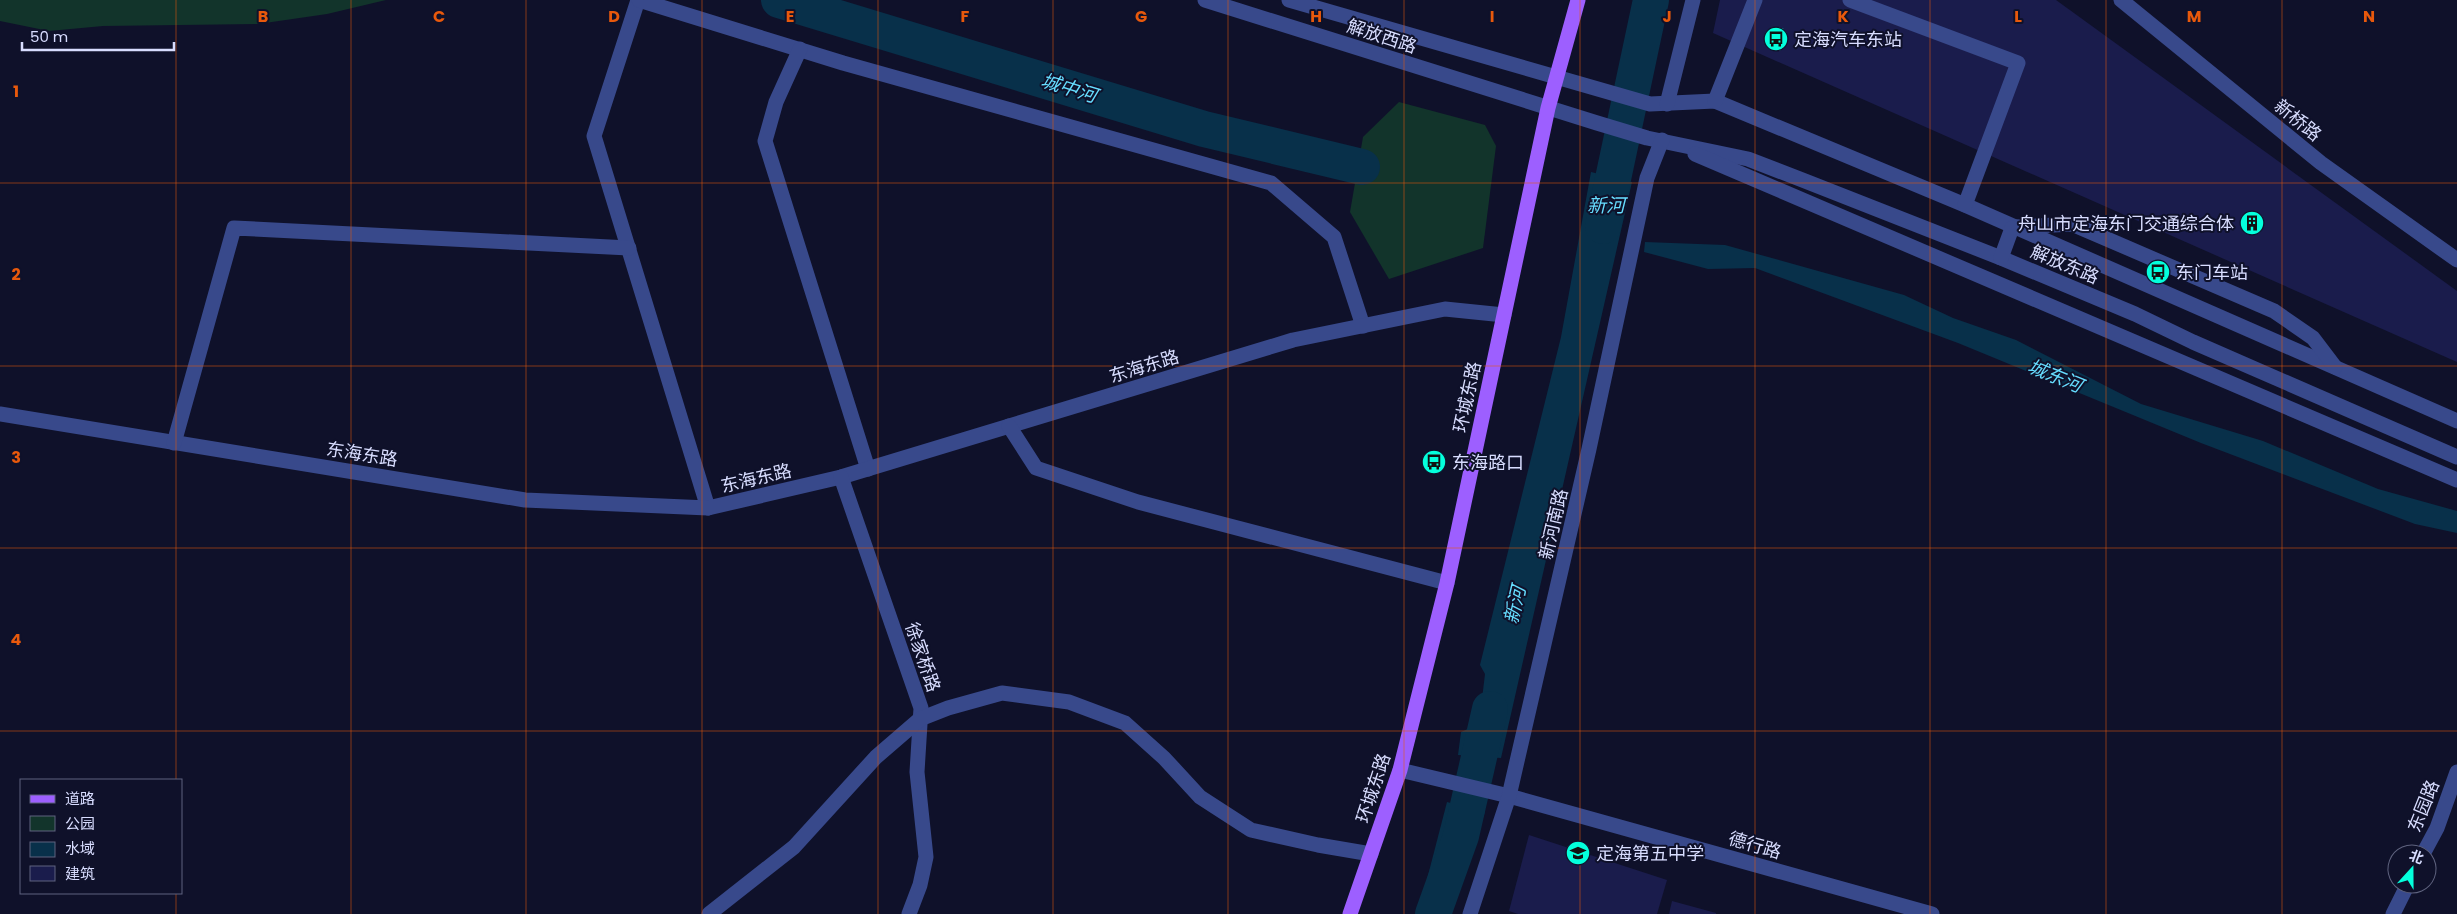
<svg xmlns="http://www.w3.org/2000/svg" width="2457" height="914" font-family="Poppins,'Noto Sans SC',sans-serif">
  <rect width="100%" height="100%" fill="#0f112a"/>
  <!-- green -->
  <g fill="#12342b">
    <path d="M0 0H386L327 14 258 24 103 26 49 31 0 21Z"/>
    <path d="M1399 102 1485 125 1496 146 1483 248 1389 279 1350 212 1363 137Z"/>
  </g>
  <!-- water -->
  <g fill="#08304a">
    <path d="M1591 172 1632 182 1501 758 1458 755 1461 732 1479 724 1485 674 1480 665 1561 337Z"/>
    <path d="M1645 242 1725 245 1904 295 1953 318 2016 340 2141 404 2263 441 2378 489 2457 511V533L2415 524 2201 443 1958 343 1755 268 1708 269 1644 252Z"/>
    <path d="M1447 802 1485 812 1449 914H1418Z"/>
  </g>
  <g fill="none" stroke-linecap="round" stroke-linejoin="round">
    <!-- river -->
    <g stroke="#08304a" stroke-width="36">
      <path d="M779 0 1204 129 1362 167"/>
      <path d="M1603 226 1651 0"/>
      <path d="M1433 914 1461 836 1490 709"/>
    </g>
  </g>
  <!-- building -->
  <g fill="#1a1c4c">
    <path d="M1720 0H2056L2457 291V362L1713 33Z"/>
    <path d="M1529 835 1667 880 1657 914H1518L1509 911Z"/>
    <path d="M1672 901 1716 913V914H1669Z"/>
  </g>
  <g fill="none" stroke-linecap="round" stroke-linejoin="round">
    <!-- minor -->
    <g stroke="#38498b" stroke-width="15">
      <path d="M638 0 594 136 708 508"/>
      <path d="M639 0 843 63 1271 183 1334 237 1363 326"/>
      <path d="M1205 0 1597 123 1647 138 1748 159 1805 181 2001 258 2135 314 2193 342 2457 457"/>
      <path d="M1289 0 1650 104 1715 101 1965 205 2457 421"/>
      <path d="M1850 0 2018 63 1965 205"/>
      <path d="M2121 0 2321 163 2457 260"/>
      <path d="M800 49 776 102 765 141 868 469"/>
      <path d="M1715 101 1755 0"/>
      <path d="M1667 104 1693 0"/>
      <path d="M1695 154 2457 480"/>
      <path d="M2016 227 2072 224 2274 311 2313 338 2335 367"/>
      <path d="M2001 258 2012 228"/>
      <path d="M0 414 525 500 708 508 841 477 1293 340 1445 309 1504 315"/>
      <path d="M1009 426 1036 468 1138 502 1447 583"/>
      <path d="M174 443 234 228 629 248"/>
      <path d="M841 477 921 708 917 772 926 857 920 885 909 914"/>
      <path d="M1400 770 1509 796 1932 914"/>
      <path d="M2423 854 2437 828 2457 772"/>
      <path d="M709 914 794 847 876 757 920 719 948 708 1002 693 1069 702 1125 723 1164 758 1200 797 1251 830 1318 845 1371 854"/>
      <path d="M1470 914 1509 796 1589 449 1647 178 1662 140"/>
      <path d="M2393 914 2408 884"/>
    </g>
    <!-- major -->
    <path stroke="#9d5fff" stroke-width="15" d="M1350 914 1400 770 1447 583 1548 108 1578 0"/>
  </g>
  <!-- grid -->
  <path fill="none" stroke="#e8590c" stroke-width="1" stroke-opacity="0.55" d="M176 0V780M351 0V914M526 0V914M702 0V914M878 0V914M1053 0V914M1228 0V914M1404 0V914M1580 0V914M1755 0V914M1930 0V914M2106 0V914M2282 0V914M0 183H2457M0 366H2457M0 548H2457M0 731H2457M176 893V914"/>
  <!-- icons -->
  <defs>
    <g id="bus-disc" transform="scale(1.25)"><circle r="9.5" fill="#04ffdc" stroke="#0f112a"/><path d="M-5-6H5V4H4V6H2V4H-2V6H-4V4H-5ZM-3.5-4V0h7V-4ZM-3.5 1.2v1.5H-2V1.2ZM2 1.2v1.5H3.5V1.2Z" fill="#111"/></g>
    <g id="building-disc" transform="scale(1.25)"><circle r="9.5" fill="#04ffdc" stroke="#0f112a"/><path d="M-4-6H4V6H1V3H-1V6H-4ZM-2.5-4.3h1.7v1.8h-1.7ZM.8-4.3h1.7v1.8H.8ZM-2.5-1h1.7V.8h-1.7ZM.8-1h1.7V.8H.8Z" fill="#111"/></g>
    <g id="school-disc" transform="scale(1.25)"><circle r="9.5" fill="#04ffdc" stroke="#0f112a"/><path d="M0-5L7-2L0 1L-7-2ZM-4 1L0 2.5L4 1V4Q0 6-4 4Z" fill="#111"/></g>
  </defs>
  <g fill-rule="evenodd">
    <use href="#bus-disc" x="1776" y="39"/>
    <use href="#building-disc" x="2252" y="223"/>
    <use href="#bus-disc" x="2158" y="272"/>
    <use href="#bus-disc" x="1434" y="462"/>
    <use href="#school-disc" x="1578" y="853"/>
  </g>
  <g text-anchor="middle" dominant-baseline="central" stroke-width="4" stroke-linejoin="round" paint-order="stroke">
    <!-- street labels -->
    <g font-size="18" fill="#d8ddff" stroke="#0f112a">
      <text transform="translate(1382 36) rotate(18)">解放西路</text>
      <text transform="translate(2298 120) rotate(39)">新桥路</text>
      <text transform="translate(2065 264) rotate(23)">解放东路</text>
      <text transform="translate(1144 366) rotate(-17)">东海东路</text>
      <text transform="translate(1467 397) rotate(-78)">环城东路</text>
      <text transform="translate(362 454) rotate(9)">东海东路</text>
      <text transform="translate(756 478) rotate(-13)">东海东路</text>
      <text transform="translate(1553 524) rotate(-77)">新河南路</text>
      <text transform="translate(923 657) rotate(71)">徐家桥路</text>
      <text transform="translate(1373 788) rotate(-72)">环城东路</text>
      <text transform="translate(2423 806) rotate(-68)">东园路</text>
      <text transform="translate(1755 845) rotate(16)">德行路</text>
    </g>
    <!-- poi labels -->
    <g font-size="18" fill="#d8ddff" stroke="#0f112a" text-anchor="start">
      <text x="1794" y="39">定海汽车东站</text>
      <text x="2234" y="223" text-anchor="end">舟山市定海东门交通综合体</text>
      <text x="2176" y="272">东门车站</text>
      <text x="1452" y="462">东海路口</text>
      <text x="1596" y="853">定海第五中学</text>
    </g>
    <!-- water labels -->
    <g font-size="19" font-style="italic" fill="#6df" stroke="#0f112a">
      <text transform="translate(1069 88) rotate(17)">城中河</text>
      <text x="1606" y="205">新河</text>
      <text transform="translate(2055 376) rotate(22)">城东河</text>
      <text transform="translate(1515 605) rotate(-77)">新河</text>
    </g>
  </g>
  <g font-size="16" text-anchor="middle" font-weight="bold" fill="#e8590c" stroke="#0f112a" stroke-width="4" stroke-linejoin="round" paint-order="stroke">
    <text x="263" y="22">B</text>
    <text x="439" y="22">C</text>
    <text x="614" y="22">D</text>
    <text x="790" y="22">E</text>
    <text x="965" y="22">F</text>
    <text x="1141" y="22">G</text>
    <text x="1316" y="22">H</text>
    <text x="1492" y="22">I</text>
    <text x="1667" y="22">J</text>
    <text x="1843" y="22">K</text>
    <text x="2018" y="22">L</text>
    <text x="2194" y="22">M</text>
    <text x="2369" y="22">N</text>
    <text x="16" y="97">1</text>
    <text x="16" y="280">2</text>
    <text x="16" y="463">3</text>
    <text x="16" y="645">4</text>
  </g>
  <!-- legend -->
  <rect x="20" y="779" width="162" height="115" fill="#0f112a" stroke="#5f637f"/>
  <rect x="30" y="795" width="25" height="8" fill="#9d5fff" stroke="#5f637f"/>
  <text x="65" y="804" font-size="15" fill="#d8ddff">道路</text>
  <rect x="30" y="816" width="25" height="15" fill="#12342b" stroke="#5f637f"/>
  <text x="65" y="829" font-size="15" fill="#d8ddff">公园</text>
  <rect x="30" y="842" width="25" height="15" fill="#08304a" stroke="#5f637f"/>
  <text x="65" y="854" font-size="15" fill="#d8ddff">水域</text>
  <rect x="30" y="866" width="25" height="15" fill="#1a1c4c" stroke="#5f637f"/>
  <text x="65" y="879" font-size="15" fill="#d8ddff">建筑</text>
  <!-- north arrow -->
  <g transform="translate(2412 869) rotate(21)"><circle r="24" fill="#0f112a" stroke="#5f637f"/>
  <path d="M0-4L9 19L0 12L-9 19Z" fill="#04ffdc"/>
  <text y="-8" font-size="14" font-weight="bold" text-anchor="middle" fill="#d8ddff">北</text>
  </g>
  <!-- scale -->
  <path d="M22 42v8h152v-8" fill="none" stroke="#d8ddff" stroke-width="2.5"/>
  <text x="30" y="42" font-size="15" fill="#d8ddff" stroke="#0f112a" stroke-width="4" paint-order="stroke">50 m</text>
</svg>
